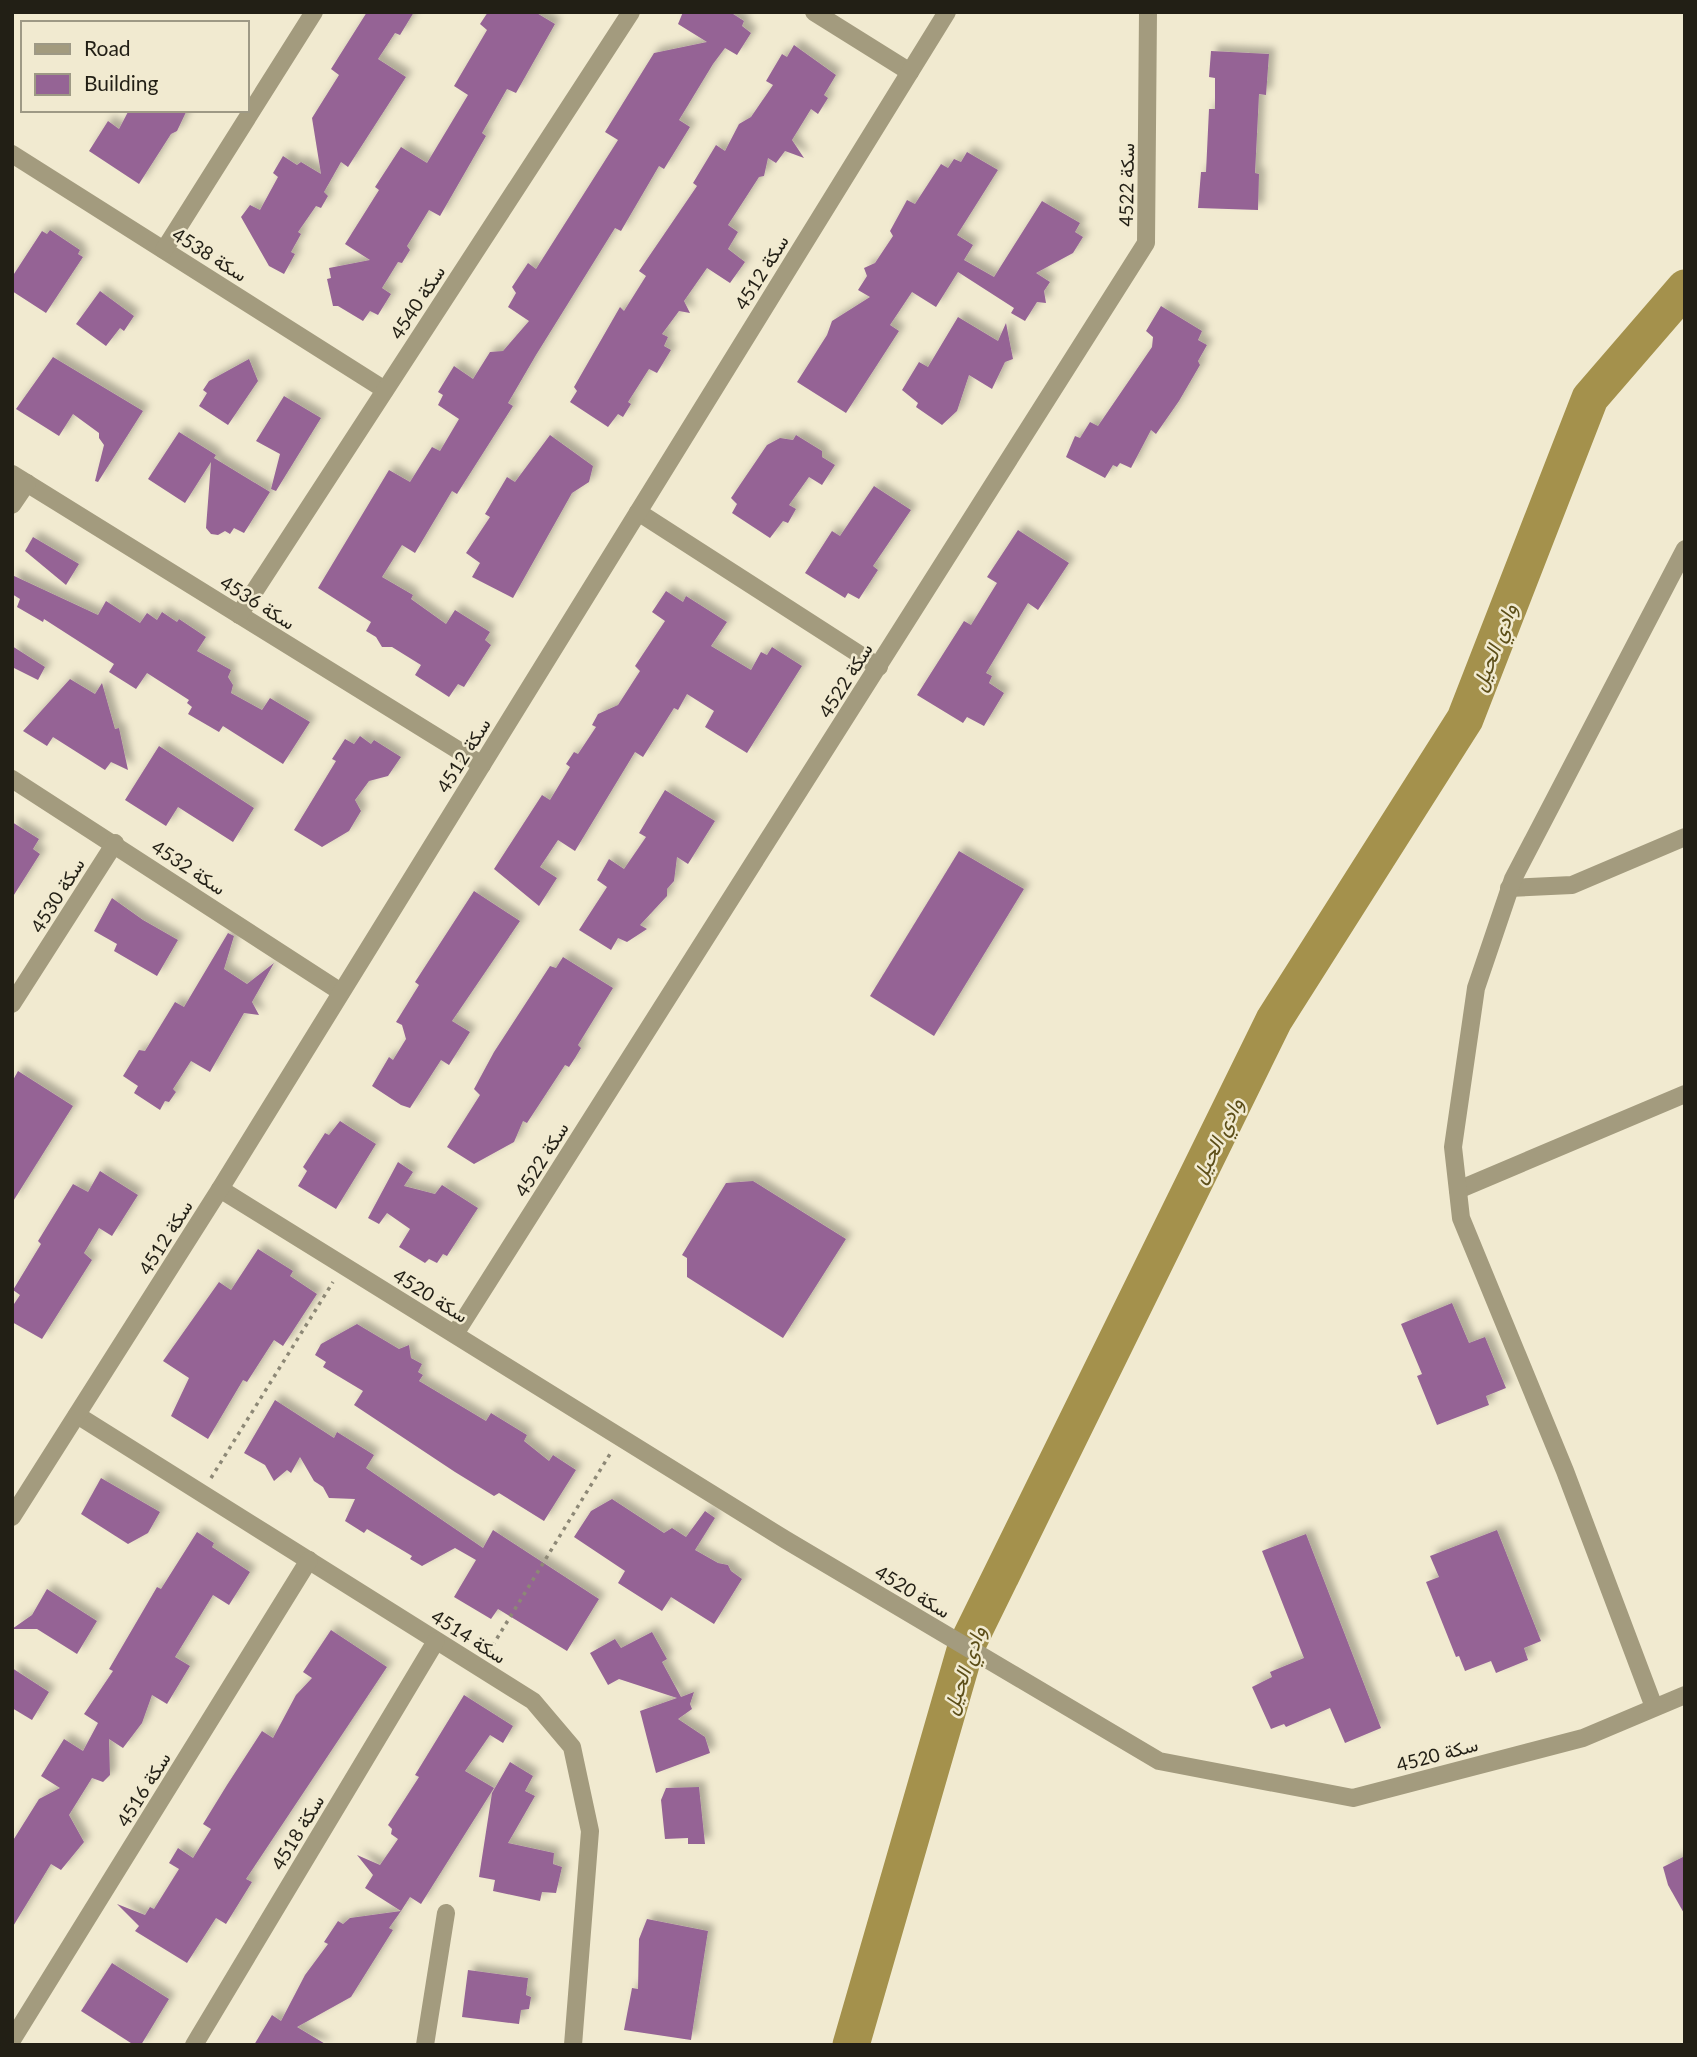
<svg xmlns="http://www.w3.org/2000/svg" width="1697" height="2057" font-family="Lato,Vazirmatn,sans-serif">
  <defs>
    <filter id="shadow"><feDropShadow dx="6" dy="-6" stdDeviation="3.5" flood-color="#0004"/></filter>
  </defs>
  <rect width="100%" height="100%" fill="#f1ead0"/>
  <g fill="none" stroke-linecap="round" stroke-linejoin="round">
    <!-- river -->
    <path stroke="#a4914c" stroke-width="37" d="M851 2045 966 1647 1274 1020 1465 719 1590 398 1685 288"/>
  </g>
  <!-- building -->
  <g fill="#956495" filter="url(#shadow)">
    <path d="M367 12H414L400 35 395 33 378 59 406 77 348 167 341 162 324 192 328 196 321 208 316 206 298 232 301 234 291 252 295 254 284 274 269 266 241 217 250 205 260 210 278 177 273 173 283 156 297 165 301 162 321 174 312 118 339 75 331 69Z"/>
    <path d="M488 12H535L555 24 516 93 507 89 482 133 486 136 440 216 429 210 407 246 410 250 402 263 398 262 382 288 391 294 378 315 370 311 363 321 338 306H333L327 279 331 278 329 268 370 260 345 244 379 190 375 187 401 147 427 163 468 95 454 86 487 30 480 24Z"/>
    <path d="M683 12H730L744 21 742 26 751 33 737 55 725 48 713 64 679 120 690 127 664 169 659 166 621 231 615 228 536 355 508 403 513 406 457 494 452 491 415 553 402 545 382 577 413 595 411 599 446 624 455 610 490 632 485 640 491 645 464 687 458 684 449 697 415 675 421 665 392 647H382L376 637 366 631 371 622 318 588 389 470 410 482 432 447 440 451 459 419 438 405 443 395 438 392 454 366 473 379 490 352 503 351 529 321 508 307 516 293 512 287 528 263 536 269 618 140 605 132 654 53 707 42 678 24Z"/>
    <path d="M794 45 836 75 824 95 828 98 818 114 811 109 792 140 804 158 785 151 776 163 768 158 764 176 759 177 728 225 738 232 728 249 745 262 730 283 707 268 684 301 690 313 679 311 662 334 668 337 664 346 671 350 657 373 649 369 628 402 631 404 623 417 618 414 608 427 570 402 577 391 574 387 620 307 624 311 646 276 639 271 697 186 693 183 716 145 725 151 739 124 751 117 773 85 766 81 782 54 787 57Z"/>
    <path d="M1211 51 1269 54 1266 95 1259 94 1255 173 1259 174 1258 210 1198 208 1201 172H1206L1209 109H1215V78L1209 77Z"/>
    <path d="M129 110H187L177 131 171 134 139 184 89 151 108 121 119 129Z"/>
    <path d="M967 152 998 170 957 235 973 245 964 260 994 277 1042 201 1080 223 1075 232 1083 237 1073 253 1036 273 1050 282 1044 291 1046 303 1037 302 1025 321 1011 313 1014 308 958 272 936 307 912 292 890 325 899 331 846 413 797 382 827 335 832 321 870 297 858 290 867 276 864 268 875 263 893 236 890 231 907 200 915 204 941 164 948 168 954 159 961 162Z"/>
    <path d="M50 230 80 250 78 254 83 257 46 313 12 291V277L42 231 47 234Z"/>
    <path d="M100 291 134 316 124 331 120 328 106 346 76 324Z"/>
    <path d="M1161 306 1202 331 1198 340 1207 345 1198 361 1200 365 1179 401 1156 434 1151 430 1131 468 1120 463 1117 467 1113 465 1105 478 1066 457 1075 436 1080 438 1090 422 1098 426 1152 347 1153 337 1146 331Z"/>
    <path d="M958 317 998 341 1006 323 1013 359 1005 362 992 389 969 375 957 411 942 425 916 407 918 403 902 390 919 362 928 367Z"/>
    <path d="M53 357 143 411 98 482 95 481 104 445 99 438V433L73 414 59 436 16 409Z"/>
    <path d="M249 359 258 381 228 425 199 406 207 393 203 390 209 381Z"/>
    <path d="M284 396 321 418 276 491 271 489 280 454 256 441Z"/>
    <path d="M179 432 216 455 214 458 270 492 244 533 234 528 230 534 225 531 218 535 211 534 206 528 211 462 185 503 148 479Z"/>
    <path d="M550 435 593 466 589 482 572 493 513 598 472 577 480 563 466 553 490 517 485 514 507 477 515 482Z"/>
    <path d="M796 435 822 451V457L835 465 822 485 809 477 789 505 796 509 788 523 783 521 770 538 732 513 737 504 731 498 767 445 780 438 793 440Z"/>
    <path d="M874 486 911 510 873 566 878 570 859 599 848 593 845 598 805 573 832 531 840 536Z"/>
    <path d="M1018 530 1069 563 1038 610 1028 603 986 673 992 676 989 683 1004 693 984 726 967 717 963 723 917 695 964 621 971 625 997 583 987 577Z"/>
    <path d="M33 537 79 564 66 585 25 551Z"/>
    <path d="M12 575 98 615 106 601 140 623 147 613 157 620 162 612 177 622 179 619 206 637 197 651 231 670 228 677 233 685 231 693 262 710 270 698 310 722 283 764 223 726 219 732 188 714 192 707 187 703 189 700 147 673 136 689 109 672 114 664 44 619 43 622 17 607 20 599 12 594Z"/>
    <path d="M666 591 683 602 686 596 727 622 711 646 751 670 761 652 767 655 772 647 802 666 747 753 705 727 714 711 687 694 678 710 674 708 643 757 635 752 575 851 558 840 540 867 557 878 539 906 494 869 542 795 550 800 570 767 566 764 574 752 578 754 596 727 592 725 598 714 618 705 640 671 635 666 665 621 652 612Z"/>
    <path d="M12 646 45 667 38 680 12 667Z"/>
    <path d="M70 679 95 694 102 683 115 729 119 728 128 770 111 762 105 770 53 737 47 746 23 731Z"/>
    <path d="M360 736 371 744 374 740 401 757 388 776 369 781 355 800 361 811 349 831 322 847 294 830 336 761 332 759 345 739 354 744Z"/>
    <path d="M159 746 254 808 233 842 178 807 166 826 125 800Z"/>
    <path d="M665 790 715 821 688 864 677 857 674 881 667 889V896L640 925 647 929 627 942 618 938 611 950 579 930 607 887 597 880 609 859 624 869 646 837 639 833Z"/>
    <path d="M12 822 39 839 33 849 40 854 12 898Z"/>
    <path d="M959 851 1024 889 934 1036 870 996Z"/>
    <path d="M474 891 520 921 452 1021 470 1032 449 1065 441 1060 410 1108 401 1105 372 1086 389 1057 393 1060 406 1039 402 1025 396 1022 419 985 415 982Z"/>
    <path d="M112 898 143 920 178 940 157 976 114 951 117 944 94 931Z"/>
    <path d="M228 933 234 936 224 969 247 984 274 963 252 1002 259 1015 244 1013 210 1072 191 1061 173 1089 176 1092 169 1102 165 1101 160 1110 134 1093 138 1086 123 1076 139 1050 145 1051 175 1002 184 1007Z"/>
    <path d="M563 957 613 988 578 1045 581 1048 575 1058 569 1067 565 1065 527 1123 523 1121 514 1142 474 1164 447 1147 480 1095 474 1089 494 1052 550 966 556 968Z"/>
    <path d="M18 1071 73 1106 12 1203V1082Z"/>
    <path d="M340 1121 376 1144 336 1209 298 1186 307 1171 303 1167 325 1133 329 1135Z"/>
    <path d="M398 1162 413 1172 404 1186 435 1194 442 1185 478 1208 447 1256 443 1254 437 1263 429 1259 425 1263 399 1247 410 1229 387 1213 379 1224 368 1218Z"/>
    <path d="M100 1171 138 1195 112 1236 99 1228 84 1253 92 1260 42 1339 12 1322V1307L20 1295 13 1290 41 1244 38 1241 73 1184 88 1192Z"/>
    <path d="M753 1181 846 1239 783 1338 687 1277V1258L682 1255 726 1183Z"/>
    <path d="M258 1249 293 1271 290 1276 317 1294 283 1346 274 1340 247 1382 243 1380 208 1439 171 1416 189 1378 163 1361 219 1282 231 1290Z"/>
    <path d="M1452 1303 1469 1343 1485 1337 1506 1388 1486 1396 1489 1405 1437 1425 1417 1376 1422 1374 1401 1324Z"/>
    <path d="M357 1324 399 1349 409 1345 411 1358 422 1364 418 1372 423 1375 419 1381 486 1421 491 1413 527 1435 524 1441 549 1461 553 1455 576 1470 544 1521 499 1493 494 1496 455 1472 354 1405 363 1391 323 1367 326 1362 315 1355 321 1344Z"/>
    <path d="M275 1400 334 1438 337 1432 374 1455 366 1468 483 1548 493 1530 599 1599 567 1651 498 1609 491 1619 454 1597 476 1560 455 1548 422 1566 410 1559 412 1556 367 1529 364 1533 345 1521 355 1499 329 1498 323 1487 314 1481 300 1457 291 1473 287 1470 274 1481 265 1465 244 1453Z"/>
    <path d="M101 1478 160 1512 148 1533 128 1544 81 1514Z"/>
    <path d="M612 1499 664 1533 672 1528 686 1537 705 1511 715 1518 695 1550 718 1563 728 1565 731 1571 742 1579 714 1624 671 1597 662 1611 618 1583 625 1571 574 1537 591 1511Z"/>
    <path d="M1497 1530 1541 1641 1524 1648 1528 1660 1496 1673 1491 1661 1465 1671 1459 1656 1456 1657 1426 1582 1439 1577 1430 1556Z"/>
    <path d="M197 1532 214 1543 212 1547 250 1572 229 1605 213 1595 175 1657 190 1666 167 1704 152 1695 142 1723 123 1748 109 1739 110 1775 103 1782 92 1778 69 1815 84 1842 61 1870 51 1864 12 1928V1842L39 1799 60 1788 41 1776 64 1739 83 1751 98 1723 84 1714 113 1671 109 1669 157 1587 161 1589Z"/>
    <path d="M1306 1534 1381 1728 1345 1743 1330 1708 1286 1727 1284 1724 1271 1729 1252 1687 1272 1677 1270 1672 1304 1658 1262 1551Z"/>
    <path d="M47 1589 97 1621 77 1654 37 1629H12L32 1615Z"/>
    <path d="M331 1630 387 1667 246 1879 252 1882 226 1924 216 1918 187 1963 135 1931 139 1926 117 1904 145 1915 150 1907 154 1909 179 1869 169 1863 178 1848 193 1858 211 1829 203 1824 227 1785 262 1731 273 1738 296 1695 312 1678 303 1672Z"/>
    <path d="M652 1632 667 1659 662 1662 681 1697 694 1692 690 1704 692 1709 678 1719 705 1737 710 1753 656 1773 640 1711 677 1698 619 1679 608 1685 590 1653 615 1639 621 1648Z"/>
    <path d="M12 1668 49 1692 32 1720 12 1708Z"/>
    <path d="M464 1695 513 1726 503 1743 490 1735 465 1771 494 1788 421 1904 410 1897 401 1911 365 1888 373 1875 357 1855 380 1865 398 1839 391 1834 392 1829 388 1825 419 1777 415 1775Z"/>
    <path d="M510 1762 533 1776 525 1791 535 1796 508 1843 554 1853 553 1864 562 1867 556 1893 542 1892 540 1901 493 1891 495 1880 479 1877 492 1793Z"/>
    <path d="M699 1787 705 1844H688V1838L665 1839 661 1800 666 1788Z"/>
    <path d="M1685 1856V1915L1668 1885 1663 1867Z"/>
    <path d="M401 1911 389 1928 393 1930 351 1997 297 2027 327 2045H254L272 2015 281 2021 305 1975 328 1944 324 1942 338 1921 343 1924 350 1918Z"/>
    <path d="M647 1919 708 1931 691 2040 624 2030 632 1988 638 1989 639 1939Z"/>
    <path d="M112 1963 169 1999 141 2045H134L81 2011Z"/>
    <path d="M468 1970 528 1978 526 1995 531 1997 529 2009 521 2010 519 2024 462 2017Z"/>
  </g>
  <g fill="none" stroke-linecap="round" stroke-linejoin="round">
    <!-- path -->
    <g stroke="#8d8876" stroke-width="3.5" stroke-dasharray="3.5 5" stroke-linecap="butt">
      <path d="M211 1478 333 1282"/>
      <path d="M488 1653 610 1454"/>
    </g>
    <!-- minor -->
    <g stroke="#a39b7e" stroke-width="18">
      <path d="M814 12 910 72"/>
      <path d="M12 154 385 390"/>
      <path d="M164 250 314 12"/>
      <path d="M12 474 482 765"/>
      <path d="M12 505 27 483"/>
      <path d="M638 512 879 667"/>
      <path d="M239 615 631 12"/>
      <path d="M12 779 341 992"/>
      <path d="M1509 888 1572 885 1685 837"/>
      <path d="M12 1004 115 843"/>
      <path d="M1458 1190 1685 1094"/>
      <path d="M455 1334 1146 243 1148 12"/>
      <path d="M77 1415 533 1701 572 1747 590 1831 573 2045"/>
      <path d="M1654 1707 1565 1471 1461 1218 1453 1147 1476 988 1513 879 1685 549"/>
      <path d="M12 2040 309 1560"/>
      <path d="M194 2045 436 1641"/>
      <path d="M425 2045 446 1913"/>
    </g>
    <!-- tertiary -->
    <g stroke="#a39b7e" stroke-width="18">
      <path d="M220 1189 786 1540 1159 1761 1353 1798 1583 1738 1685 1695"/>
      <path d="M12 1517 220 1189 947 12"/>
    </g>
  </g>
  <g text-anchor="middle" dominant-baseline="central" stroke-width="5" stroke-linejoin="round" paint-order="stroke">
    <!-- street labels -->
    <g font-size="19" fill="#221f15" stroke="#f1ead0">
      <text transform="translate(1126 185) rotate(-89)">سكة 4522</text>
      <text transform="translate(210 254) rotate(32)">سكة 4538</text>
      <text transform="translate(761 272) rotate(-58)">سكة 4512</text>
      <text transform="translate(417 302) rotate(-57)">سكة 4540</text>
      <text transform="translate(258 602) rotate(32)">سكة 4536</text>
      <text transform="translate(845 680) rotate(-58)">سكة 4522</text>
      <text transform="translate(463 755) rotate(-58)">سكة 4512</text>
      <text transform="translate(189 867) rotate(33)">سكة 4532</text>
      <text transform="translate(57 895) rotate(-58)">سكة 4530</text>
      <text transform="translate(541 1159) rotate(-58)">سكة 4522</text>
      <text transform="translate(165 1237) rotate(-58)">سكة 4512</text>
      <text transform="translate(431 1295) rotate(32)">سكة 4520</text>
      <text transform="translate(913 1591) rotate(31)">سكة 4520</text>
      <text transform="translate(469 1636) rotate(32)">سكة 4514</text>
      <text transform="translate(1437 1754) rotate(-15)">سكة 4520</text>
      <text transform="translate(143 1789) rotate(-58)">سكة 4516</text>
      <text transform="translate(297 1832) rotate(-59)">سكة 4518</text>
    </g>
    <!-- water labels -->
    <g font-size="21" font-style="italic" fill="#5c4e18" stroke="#f1ead0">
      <text transform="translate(1493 647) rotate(-69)">وادي الحيل</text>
      <text transform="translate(1216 1140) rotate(-64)">وادي الحيل</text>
      <text transform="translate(963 1670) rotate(-71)">وادي الحيل</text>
    </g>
  </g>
  <!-- border -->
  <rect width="1697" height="2057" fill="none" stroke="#221f15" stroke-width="28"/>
  <!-- legend -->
  <rect x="21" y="21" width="228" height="91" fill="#f1ead0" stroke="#9e9985" stroke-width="2"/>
  <rect x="35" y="44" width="35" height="10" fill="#a39b7e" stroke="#9e9985" stroke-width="2"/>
  <text x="84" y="56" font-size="21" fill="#221f15">Road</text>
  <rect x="35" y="74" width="35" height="21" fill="#956495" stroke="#9e9985" stroke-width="2"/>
  <text x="84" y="91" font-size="21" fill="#221f15">Building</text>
</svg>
